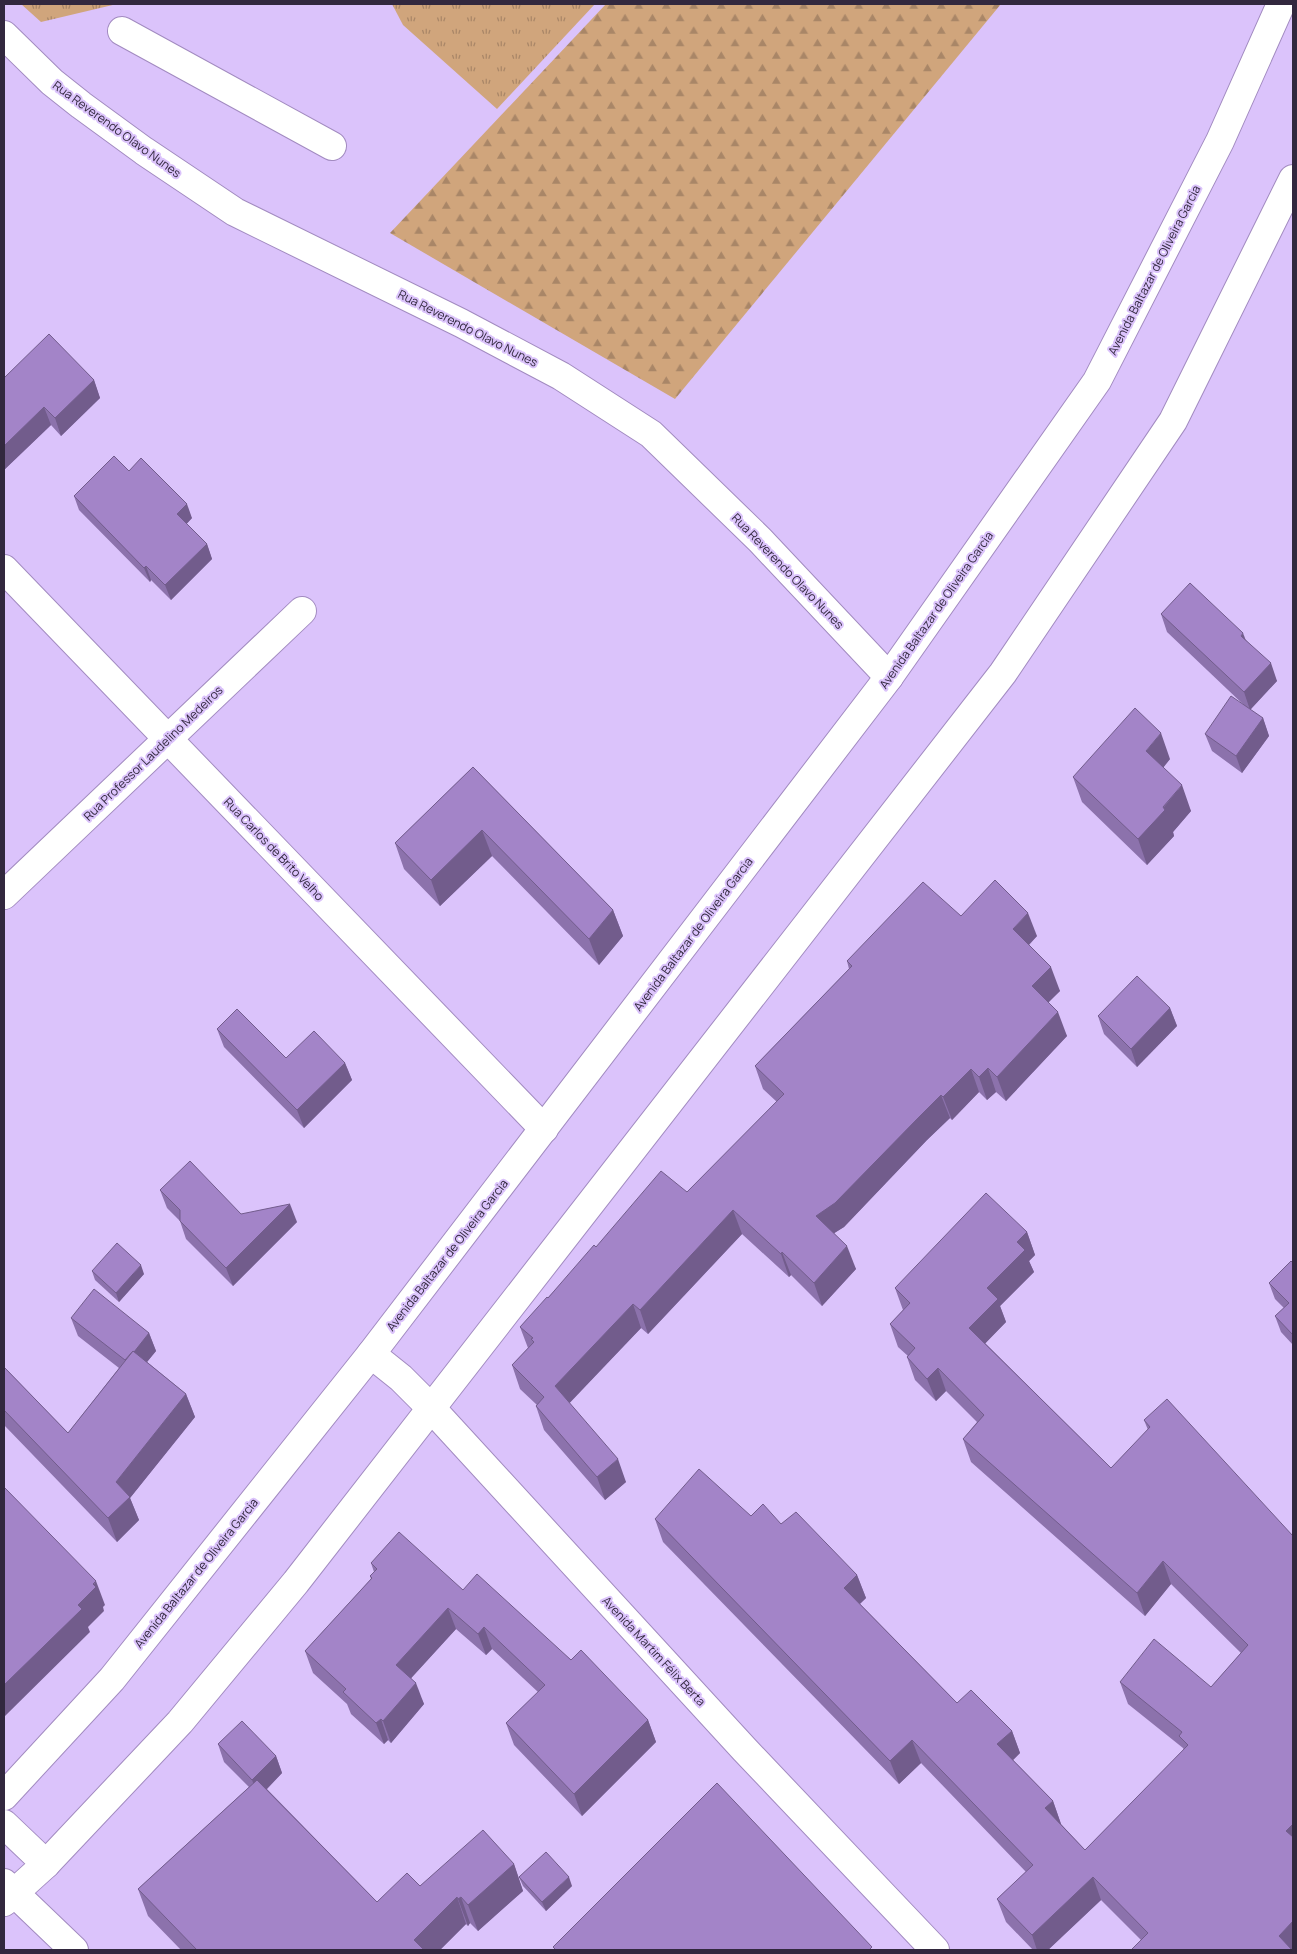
<svg xmlns="http://www.w3.org/2000/svg" width="1297" height="1954" font-family="Manrope,sans-serif">
  <defs>
    <pattern id="forest-firs" width="22" height="20" patternUnits="userSpaceOnUse" patternTransform="scale(1.25)"><rect width="22" height="20" fill="#d0a57c"/><path d="M5 1l3.5 6h-7zM16 11l3.5 6h-7z" fill="#a98667"/></pattern>
    <pattern id="park-tufts" width="24" height="20" patternUnits="userSpaceOnUse" patternTransform="scale(1.25)"><rect width="24" height="20" fill="#d0a57c"/><path d="M3 7l-1-3M5 7V3M7 7l1-3M15 17l-1-3M17 17v-4M19 17l1-3" fill="none" stroke="#a98667"/></pattern>
  </defs>
  <rect width="100%" height="100%" fill="#dbc3fb"/>
  <!-- forest -->
  <path fill="url(#forest-firs)" d="M606 4H1001L675 399 390 233Z"/>
  <!-- park -->
  <g fill="url(#park-tufts)">
    <path d="M21 4H117L41 22Z"/>
    <path d="M392 4H595L497 109 403 25Z"/>
  </g>
  <g fill="none" stroke-linecap="round" stroke-linejoin="round">
    <!-- minor casing -->
    <g stroke="#a28bc0" stroke-width="30">
      <g id="minor">
        <path d="M122 31 332 146"/>
        <path d="M4 35 52 82 81 105 144 151 235 212 461 323 561 376 651 434 760 540 889 677"/>
        <path d="M4 569 544 1129"/>
        <path d="M4 895 302 611"/>
        <path d="M4 1824 46 1864"/>
        <path d="M4 1883 74 1950"/>
      </g>
    </g>
    <!-- major casing -->
    <g stroke="#a28bc0" stroke-width="30">
      <g id="major">
        <path d="M371 1354 401 1378 432 1409 745 1750 935 1950"/>
        <path d="M4 1796 112 1679 371 1354 889 677 1097 381 1220 141 1281 4"/>
        <path d="M4 1902 46 1864 180 1722 296 1582 1003 673 1173 421 1293 179"/>
      </g>
    </g>
    <!-- minor -->
    <use href="#minor" stroke="#fff" stroke-width="28"/>
    <!-- major -->
    <use href="#major" stroke="#fff" stroke-width="28"/>
  </g>
  <!-- wall -->
  <g fill="#8c72ac">
    <path d="M4 378 94 380 100 398 61 436 51 425 4 470Z"/>
    <path d="M129 471 192 518 186 524 207 544 212 559 171 600 151 580 150 582 79 510 74 496Z"/>
    <path d="M1161 614 1246 640 1277 681 1250 710 1263 718 1269 736 1242 773 1212 751 1205 734 1247 708 1167 632Z"/>
    <path d="M1170 759 1163 767 1191 811 1173 832 1174 836 1147 865 1082 802 1073 777Z"/>
    <path d="M473 767 613 910 623 936 599 965 492 856 440 906 404 869 395 843Z"/>
    <path d="M961 916 1037 936 1029 945 1060 991 1048 1002 1067 1036 1006 1101 996 1092 987 1100 979 1092 952 1120 950 1118 927 1140 844 1227 834 1233 856 1269 822 1306 791 1275 789 1277 742 1234 648 1334 641 1328 569 1403 626 1482 605 1500 544 1430 536 1406 537 1405 520 1389 512 1365 528 1348 520 1327 596 1247 687 1192 777 1102 763 1089 755 1066 849 969 847 961Z"/>
    <path d="M1170 1008 1177 1026 1137 1067 1104 1034 1098 1016Z"/>
    <path d="M217 1029 286 1058 345 1063 352 1080 304 1128 224 1047Z"/>
    <path d="M160 1190 241 1214 297 1222 233 1286 186 1239 180 1221 167 1208Z"/>
    <path d="M1027 1232 1035 1255 1029 1261 1034 1272 1000 1306 1006 1322 985 1343 1111 1468 1148 1430 1144 1420 1293 1536V1950L1141 1940 1101 1900 1048 1950H1033L1006 1922 997 1899 1026 1872 921 1763 899 1784 663 1542 655 1519 751 1516 781 1524 857 1575 866 1598 860 1604 957 1703 1012 1731 1020 1753 1013 1760 1053 1801 1061 1824 1085 1850 1184 1750 1183 1748 1128 1704 1120 1682 1211 1687 1241 1653 1171 1584 1145 1616 971 1462 963 1439 977 1422 946 1391 936 1401 915 1380 907 1357 908 1356 898 1347 890 1324 903 1310 895 1288Z"/>
    <path d="M1293 1263V1345L1281 1332 1275 1316 1284 1308 1275 1299 1269 1283Z"/>
    <path d="M92 1271 144 1274 119 1302 95 1280Z"/>
    <path d="M71 1318 149 1333 156 1351 147 1362 186 1394 195 1417 130 1498 139 1520 117 1542 4 1425V1367L68 1433 119 1368 78 1336Z"/>
    <path d="M371 1563 463 1590 571 1660 648 1720 656 1742 582 1816 514 1745 506 1723 538 1692 492 1649 486 1655 456 1629 411 1678 424 1704 391 1743 388 1740 384 1744 351 1714 347 1704 313 1673 305 1651 371 1579 370 1576 374 1572Z"/>
    <path d="M218 1744 276 1756 282 1773 267 1789 377 1902 420 1886 514 1864 523 1891 478 1931 470 1923 468 1926 466 1924 440 1950H181L148 1916 138 1889 249 1787 224 1762Z"/>
    <path d="M519 1877 572 1886 546 1911 523 1886Z"/>
  </g>
  <!-- shaded-wall -->
  <g fill="#725c8c">
    <path d="M94 380 100 398 61 436 55 418Z"/>
    <path d="M44 407 51 425 4 470V446Z"/>
    <path d="M187 504 192 518 182 529 177 514Z"/>
    <path d="M207 544 212 559 171 600 165 585Z"/>
    <path d="M146 566 151 580 150 582 144 568Z"/>
    <path d="M1243 633 1250 651 1241 636Z"/>
    <path d="M1271 663 1277 681 1250 710 1244 692Z"/>
    <path d="M1263 718 1269 736 1242 773 1236 756Z"/>
    <path d="M1161 733 1170 759 1156 777 1146 751Z"/>
    <path d="M1182 785 1191 811 1173 832 1174 836 1147 865 1138 839Z"/>
    <path d="M482 830 492 856 440 906 431 880Z"/>
    <path d="M613 910 623 936 599 965 589 939Z"/>
    <path d="M1028 913 1037 936 1021 953 1013 929Z"/>
    <path d="M1051 967 1060 991 1041 1010 1032 986Z"/>
    <path d="M1170 1008 1177 1026 1137 1067 1131 1049Z"/>
    <path d="M1058 1012 1067 1036 1006 1101 997 1077Z"/>
    <path d="M345 1063 352 1080 304 1128 297 1110Z"/>
    <path d="M988 1068 996 1092 987 1100 979 1077Z"/>
    <path d="M971 1069 979 1092 952 1120 943 1097Z"/>
    <path d="M941 1095 950 1118 927 1140 844 1227 825 1239 816 1216Z"/>
    <path d="M290 1204 297 1222 233 1286 226 1268Z"/>
    <path d="M733 1210 742 1234 648 1334 640 1310Z"/>
    <path d="M1027 1232 1035 1255 1029 1261 1034 1272 1000 1306 1006 1322 978 1351 969 1328 987 1288 1017 1242Z"/>
    <path d="M847 1246 856 1269 822 1306 814 1283Z"/>
    <path d="M782 1252 791 1275 789 1277 781 1254Z"/>
    <path d="M141 1265 144 1274 119 1302 116 1293Z"/>
    <path d="M633 1304 641 1328 563 1410 555 1386Z"/>
    <path d="M149 1333 156 1351 133 1379 126 1361Z"/>
    <path d="M938 1368 946 1391 936 1401 927 1379Z"/>
    <path d="M186 1394 195 1417 130 1498 139 1520 117 1542 108 1518 116 1482Z"/>
    <path d="M618 1459 626 1482 605 1500 597 1477Z"/>
    <path d="M1163 1561 1171 1584 1145 1616 1137 1593Z"/>
    <path d="M857 1575 866 1598 852 1611 844 1588Z"/>
    <path d="M96 1581 105 1605 103 1607 104 1611 88 1627 90 1632 4 1717V1685L78 1605Z"/>
    <path d="M448 1608 456 1629 404 1686 396 1665Z"/>
    <path d="M484 1627 492 1649 486 1655 478 1634Z"/>
    <path d="M416 1683 424 1704 391 1743 383 1721Z"/>
    <path d="M381 1719 388 1740 384 1744 376 1723Z"/>
    <path d="M648 1720 656 1742 582 1816 574 1794Z"/>
    <path d="M1012 1731 1020 1753 1006 1767 997 1744Z"/>
    <path d="M912 1740 921 1763 899 1784 890 1761Z"/>
    <path d="M276 1756 282 1773 259 1797 252 1780Z"/>
    <path d="M1053 1801 1061 1824 1053 1831 1045 1808Z"/>
    <path d="M1293 1824V1850L1286 1831Z"/>
    <path d="M514 1864 523 1891 478 1931 468 1905Z"/>
    <path d="M569 1877 572 1886 546 1911 542 1902Z"/>
    <path d="M1093 1877 1101 1900 1048 1950H1037L1032 1935Z"/>
    <path d="M457 1897 466 1924 440 1950H418L414 1940Z"/>
    <path d="M461 1897 470 1923 468 1926 458 1899Z"/>
    <path d="M1293 1921V1950H1284L1279 1936Z"/>
  </g>
  <!-- building -->
  <g fill="#a384c8" stroke="#725c8c">
    <path d="M49 334 94 380 55 418 44 407 4 446V378Z"/>
    <path d="M114 456 129 471 141 458 187 504 177 514 207 544 165 585 146 566 144 568 74 496Z"/>
    <path d="M1190 583 1243 633 1241 636 1271 663 1244 692 1161 614Z"/>
    <path d="M1231 696 1263 718 1236 756 1205 734Z"/>
    <path d="M1135 708 1161 733 1146 751 1182 785 1163 807 1165 810 1138 839 1073 777Z"/>
    <path d="M473 767 613 910 589 939 482 830 431 880 395 843Z"/>
    <path d="M995 880 1028 913 1013 929 1051 967 1032 986 1058 1012 997 1077 988 1068 979 1077 971 1069 943 1097 941 1095 919 1117 835 1203 816 1216 847 1246 814 1283 782 1252 781 1254 733 1210 640 1310 633 1304 555 1386 618 1459 597 1477 536 1406 544 1397 512 1365 534 1342 531 1339 533 1338 520 1327 547 1297 548 1298 594 1245 596 1247 661 1171 687 1192 784 1094 755 1066 852 966 847 961 923 882 961 916Z"/>
    <path d="M1137 976 1170 1008 1131 1049 1098 1016Z"/>
    <path d="M237 1009 286 1058 314 1031 345 1063 297 1110 217 1029Z"/>
    <path d="M190 1161 241 1214 290 1204 226 1268 180 1221V1210L160 1190Z"/>
    <path d="M986 1193 1027 1232 1017 1242 1025 1250 987 1288 998 1299 969 1328 1111 1468 1150 1427 1144 1420 1167 1399 1293 1536V1824L1286 1831 1293 1837V1921L1279 1936 1292 1950H1131L1148 1933 1093 1877 1032 1935 997 1899 1033 1865 912 1740 890 1761 655 1519 699 1469 751 1516 763 1504 781 1524 796 1512 857 1575 844 1588 957 1703 971 1690 1012 1731 997 1744 1053 1801 1045 1808 1085 1850 1188 1745 1179 1736 1182 1732 1120 1682 1154 1639 1211 1687 1248 1645 1163 1561 1137 1593 963 1439 984 1415 938 1368 927 1379 907 1357 915 1348 890 1324 910 1303 895 1288Z"/>
    <path d="M117 1243 141 1265 116 1293 92 1271Z"/>
    <path d="M1291 1261 1293 1263V1335L1275 1316 1289 1303 1269 1283Z"/>
    <path d="M94 1289 149 1333 134 1352 133 1351 125 1360 71 1318Z"/>
    <path d="M133 1351 186 1394 116 1482 130 1497 108 1518 4 1410V1367L68 1433Z"/>
    <path d="M4 1487 96 1581 93 1584 96 1587 78 1605 82 1609 4 1685Z"/>
    <path d="M399 1532 463 1590 477 1574 571 1660 581 1650 648 1720 574 1794 506 1723 545 1685 484 1627 478 1634 448 1608 396 1665 416 1683 383 1721 381 1719 376 1723 343 1692 346 1689 305 1651 372 1578 370 1576 377 1569 371 1563Z"/>
    <path d="M242 1721 276 1756 252 1780 218 1744Z"/>
    <path d="M257 1780 377 1902 407 1873 420 1886 483 1830 514 1864 468 1905 461 1897 458 1899 457 1897 414 1940 424 1950H197L138 1889Z"/>
    <path d="M717 1783 872 1947 869 1950H554L555 1949 553 1947Z"/>
    <path d="M546 1852 569 1877 542 1902 519 1877Z"/>
  </g>
  <g text-anchor="middle" dominant-baseline="central" stroke-width="4" stroke-linejoin="round" paint-order="stroke">
    <!-- street labels -->
    <g font-size="12" fill="#32283e" stroke="#dbc3fb">
      <text transform="translate(117 129) rotate(36)">Rua Reverendo Olavo Nunes</text>
      <text transform="translate(1154 270) rotate(-63)">Avenida Baltazar de Oliveira Garcia</text>
      <text transform="translate(468 328) rotate(27)">Rua Reverendo Olavo Nunes</text>
      <text transform="translate(788 571) rotate(46)">Rua Reverendo Olavo Nunes</text>
      <text transform="translate(936 610) rotate(-55)">Avenida Baltazar de Oliveira Garcia</text>
      <text transform="translate(153 753) rotate(-44)">Rua Professor Laudelino Medeiros</text>
      <text transform="translate(274 849) rotate(46)">Rua Carlos de Brito Velho</text>
      <text transform="translate(693 934) rotate(-53)">Avenida Baltazar de Oliveira Garcia</text>
      <text transform="translate(447 1255) rotate(-52)">Avenida Baltazar de Oliveira Garcia</text>
      <text transform="translate(196 1573) rotate(-51)">Avenida Baltazar de Oliveira Garcia</text>
      <text transform="translate(654 1651) rotate(47)">Avenida Martim Félix Berta</text>
    </g>
  </g>
  <!-- border -->
  <rect width="1297" height="1954" fill="none" stroke="#32283e" stroke-width="10"/>
</svg>
